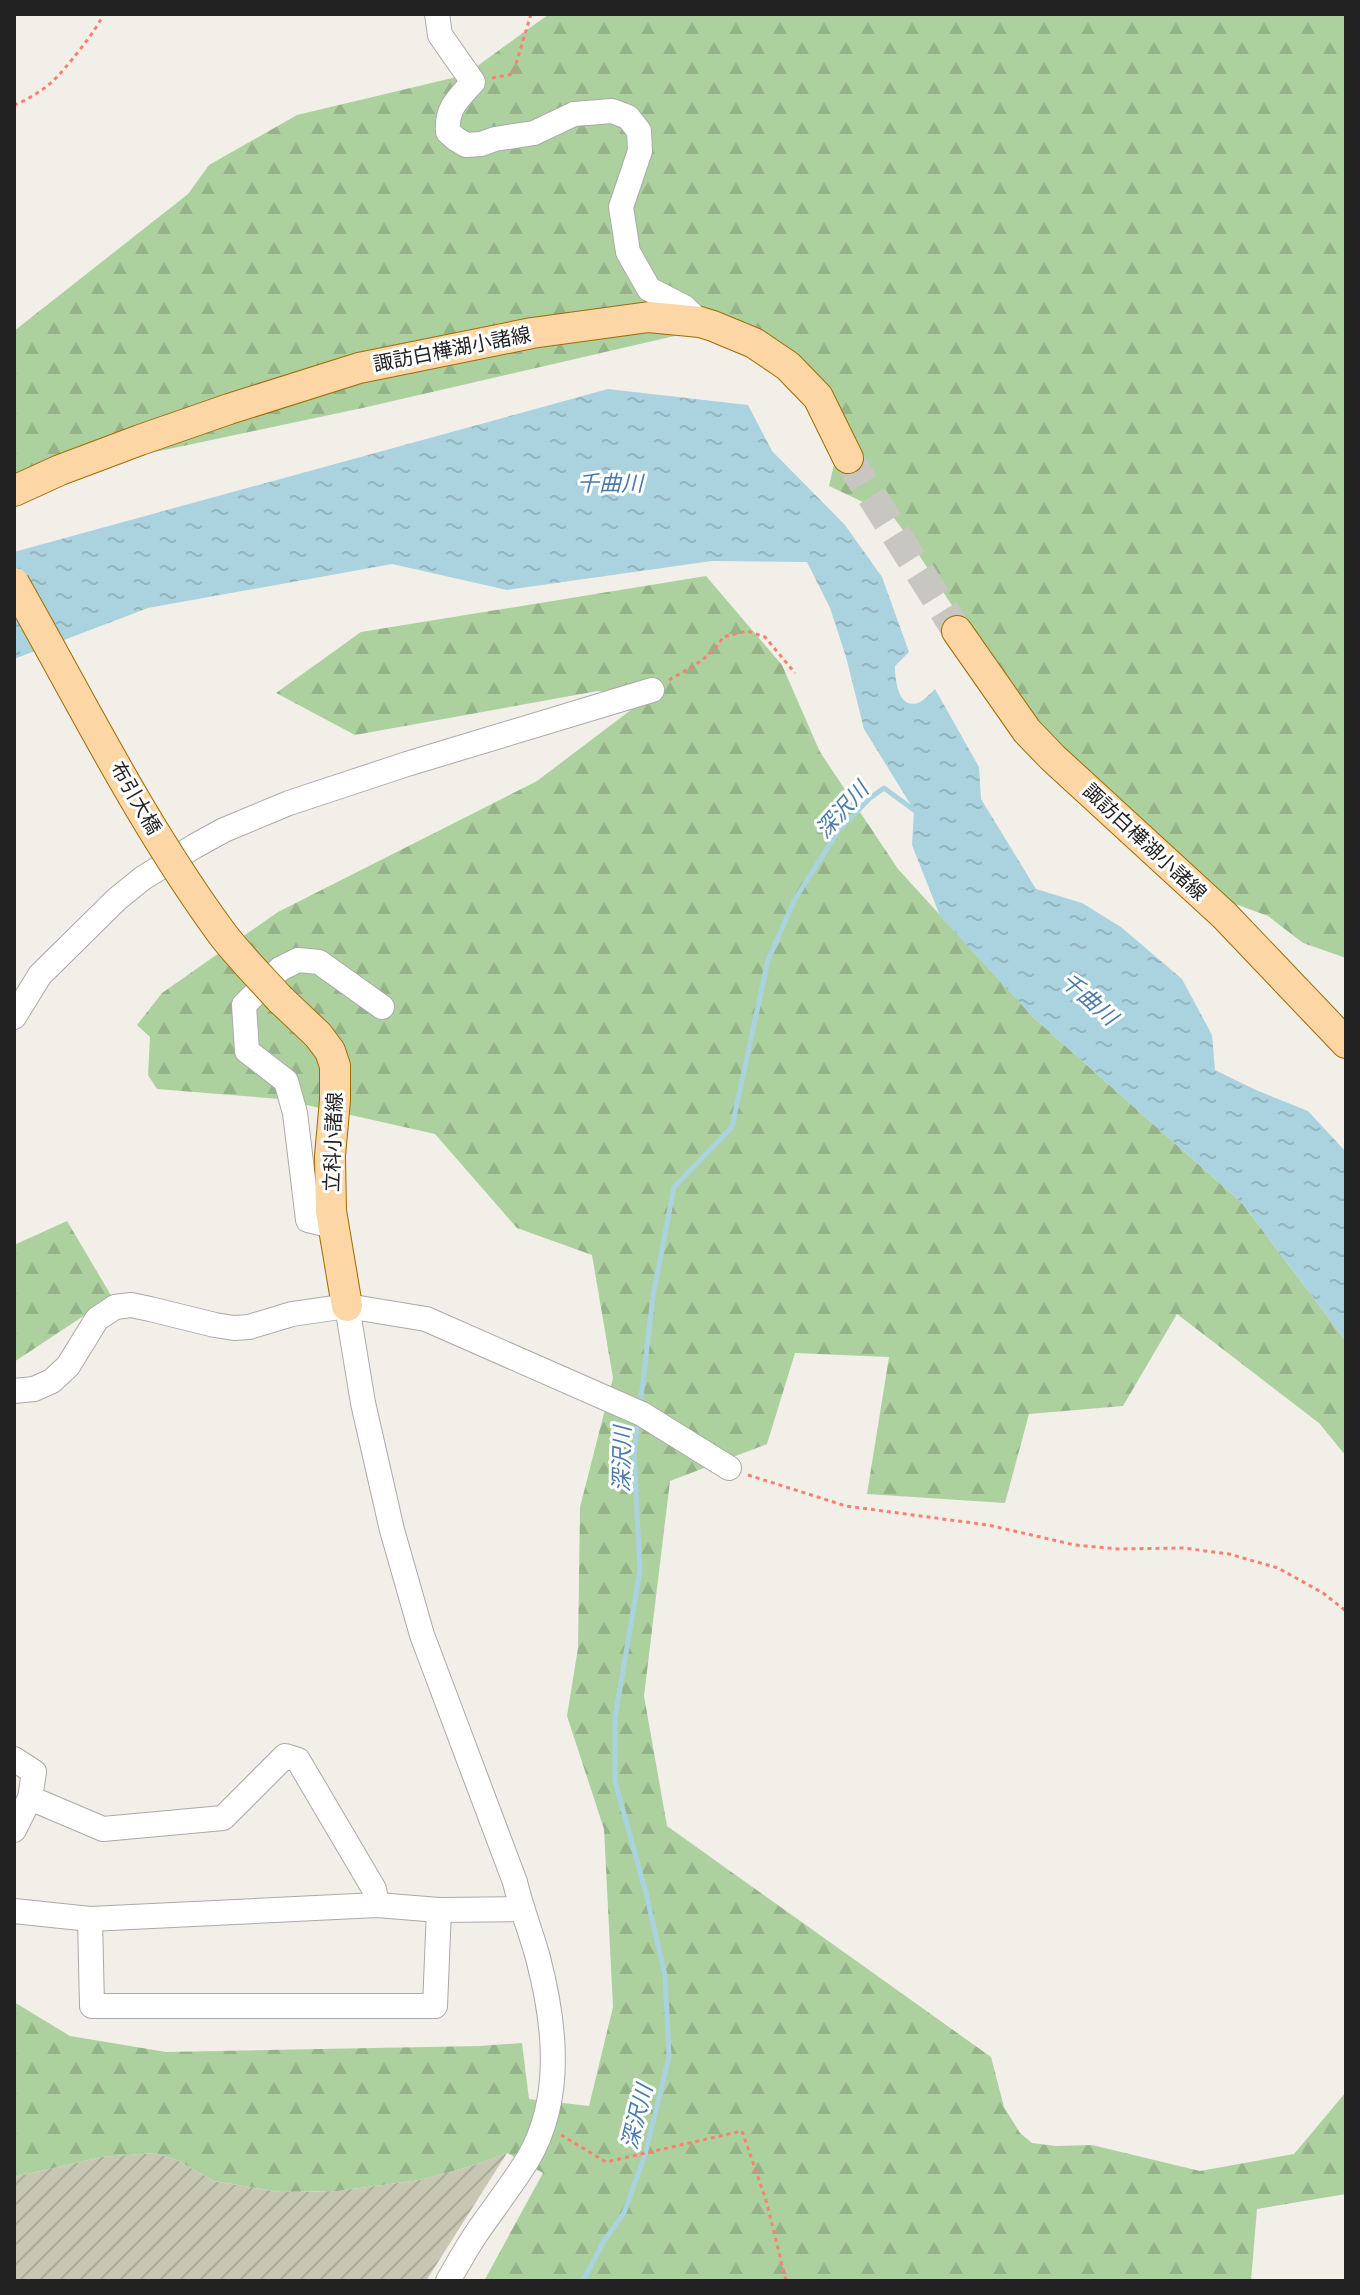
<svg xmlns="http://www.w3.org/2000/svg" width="1360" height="2295" font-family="'Fira Sans Condensed','Noto Sans JP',sans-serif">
  <defs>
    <pattern id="construction-furrows" width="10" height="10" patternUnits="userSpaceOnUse" patternTransform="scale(2)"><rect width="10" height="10" fill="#c7c7b4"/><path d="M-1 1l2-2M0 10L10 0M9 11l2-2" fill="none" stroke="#abab9a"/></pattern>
    <pattern id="forest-firs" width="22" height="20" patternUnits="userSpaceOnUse" patternTransform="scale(2)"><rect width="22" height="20" fill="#add19e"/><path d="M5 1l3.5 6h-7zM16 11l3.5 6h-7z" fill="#95b388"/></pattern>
    <pattern id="water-ripples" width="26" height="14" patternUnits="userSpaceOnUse" patternTransform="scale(2)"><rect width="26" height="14" fill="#aad3df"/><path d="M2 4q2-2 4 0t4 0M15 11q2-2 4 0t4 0" fill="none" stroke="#92b5bf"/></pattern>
  </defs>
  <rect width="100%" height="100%" fill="#f2efe9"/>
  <!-- construction -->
  <path fill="url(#construction-furrows)" d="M155 2153 177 2160 214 2181 280 2192 337 2191 420 2180 475 2165 507 2153 426 2281H14V2177L102 2157Z"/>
  <!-- forest -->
  <g fill="url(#forest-firs)">
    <path d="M549 14H1346V958L1303 943 1268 916 1230 902 1059 753 976 642 900 526 876 494 863 502 829 486 835 460 848 454 735 322 367 407 14 482V331L188 194 209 165 297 115 465 75Z"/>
    <path d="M706 576 782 665 820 752 898 869 1034 1018 1242 1203 1346 1341V1456L1319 1423 1177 1314 1123 1406 1029 1414 1005 1503 867 1494 889 1357 795 1353 767 1444 670 1481 644 1696 667 1826 991 2057 1004 2107 1020 2133 1032 2143 1056 2146 1092 2145 1200 2171 1294 2154 1346 2092V2194L1257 2209 1251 2281H484L543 2173 507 2153 475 2165 420 2180 337 2191 280 2192 214 2181 177 2160 155 2153 102 2157 14 2177V2002L70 2036 166 2052 479 2046 522 2043 529 2099 589 2106 613 2007 604 1829 567 1716 578 1648 580 1507 613 1378 592 1255 517 1228 435 1134 280 1099 157 1089 148 1075 150 1037 137 1025 162 993 278 912 537 781 644 700 598 691 355 735 276 693 361 632Z"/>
    <path d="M67 1221 112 1297 14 1362V1245Z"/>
  </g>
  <!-- water -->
  <path fill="url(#water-ripples)" d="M608 389 748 405 772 451 845 525 882 577 909 652 895 666C895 679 898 712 920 702 925 699 931 693 935 689L979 767 981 799 1036 889 1082 903 1121 927 1182 979 1212 1035 1215 1070 1256 1090 1308 1111 1346 1152V1341L1242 1203 1034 1018 940 916 912 845 914 810 864 729 846 657 830 608 807 562 712 561 507 590 392 564 148 608 14 659V552Z"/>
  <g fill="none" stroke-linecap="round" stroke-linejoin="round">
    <!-- stream -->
    <g stroke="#aad3df" stroke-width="5">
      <path d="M640 1407 653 1296 674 1187 732 1127 768 960 795 899 839 830 870 798 884 788 918 813"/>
      <path d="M583 2281 604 2241 624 2213 645 2155 669 2057 665 1975 646 1893 615 1781V1718L640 1570 634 1452 638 1421"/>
    </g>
    <!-- major-tunnel -->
    <path stroke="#c8c6c1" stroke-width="30" stroke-dasharray="30 15" stroke-linecap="butt" d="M848 458 957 631"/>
    <!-- minor casing -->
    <g stroke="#a9a9a9" stroke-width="26">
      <g id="minor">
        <path d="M437 14 440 35 473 82C458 99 446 108 448 132L456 139 466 145 481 144 495 139 534 133 574 114 612 111 628 117 639 131 640 151 621 207 628 252 649 289 684 307 700 322"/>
        <path d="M14 1017 40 975 117 899 143 878 195 846 224 830 289 803 407 764 652 690"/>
        <path d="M333 1226 308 1220 295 1113 286 1081 247 1051 244 1005 280 969 298 960 319 962 382 1007"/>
        <path d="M347 1306 363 1403 392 1530 422 1635 515 1882C521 1908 531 1932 538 1958 555 2023 564 2098 528 2159 512 2185 493 2209 476 2234 466 2249 457 2265 448 2281"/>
        <path d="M14 1391 34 1389 52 1381 68 1366 97 1319 115 1307 131 1305 150 1309 215 1325 234 1328 249 1327 292 1314 347 1306 426 1319 642 1414 729 1468"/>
        <path d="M14 1759 34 1772 30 1798"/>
        <path d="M14 1830 30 1798 103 1829 223 1818 285 1756 298 1760 374 1889 377 1905"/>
        <path d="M14 1911 90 1919 377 1905 439 1910 522 1909"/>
        <path d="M90 1919 92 2006H435L439 1910"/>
      </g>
    </g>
    <!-- major casing -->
    <g stroke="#a06b00" stroke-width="32">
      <g id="major">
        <path d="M14 491 60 470 140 440 229 409 359 368 532 333 649 317 700 322 713 326 754 343 788 366 818 397 848 458"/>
        <path d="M957 631 1027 731 1053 758 1224 915 1346 1043"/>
        <path d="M280 999 318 1035 330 1051 335 1066V1100L330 1156 331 1211 347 1306"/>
      </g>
    </g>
    <!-- path -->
    <g stroke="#fa8072" stroke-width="3" stroke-dasharray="4 4" stroke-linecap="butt">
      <path d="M492 78 513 74 531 14"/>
      <path d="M14 105C27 100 42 91 53 81 63 72 101 25 103 14"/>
      <path d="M14 212V248"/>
      <path d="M669 680C690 668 711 658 723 637L747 631 765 637 795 673"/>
      <path d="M748 1475 846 1506 988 1525 1075 1545 1119 1549 1183 1548 1229 1554 1278 1568 1323 1593 1346 1611"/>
      <path d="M561 2135 606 2162 742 2131 766 2200 786 2281"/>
    </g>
    <!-- minor -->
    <use href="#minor" stroke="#fff" stroke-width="24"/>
    <!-- major -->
    <use href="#major" stroke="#fcd6a4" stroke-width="30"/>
    <!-- major-bridge casing -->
    <g stroke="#a06b00" stroke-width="32" stroke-linecap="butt">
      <path id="major-bridge" d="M14 583C81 701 142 825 223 935 240 957 261 978 280 999"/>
    </g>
    <!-- major-bridge -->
    <use href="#major-bridge" stroke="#fcd6a4" stroke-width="30"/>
  </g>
  <g text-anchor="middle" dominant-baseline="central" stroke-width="6" stroke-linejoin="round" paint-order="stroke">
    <!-- street labels -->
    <g font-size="20" fill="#222" stroke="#fff">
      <text transform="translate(452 349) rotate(-11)">諏訪白樺湖小諸線</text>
      <text transform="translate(136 798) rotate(60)">布引大橋</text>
      <text transform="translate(1145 842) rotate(43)">諏訪白樺湖小諸線</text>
      <text transform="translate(333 1142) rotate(-88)">立科小諸線</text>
    </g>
    <!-- water labels -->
    <g font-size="22" font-style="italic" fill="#4a7aab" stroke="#fff">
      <text x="610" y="483">千曲川</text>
      <text transform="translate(842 810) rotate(-48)">深沢川</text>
      <text transform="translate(1089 999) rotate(41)">千曲川</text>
      <text transform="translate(622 1459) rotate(-89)">深沢川</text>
      <text transform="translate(637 2117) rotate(-76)">深沢川</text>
    </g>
  </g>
  <!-- border -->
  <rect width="1360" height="2295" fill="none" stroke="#222222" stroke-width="32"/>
</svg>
